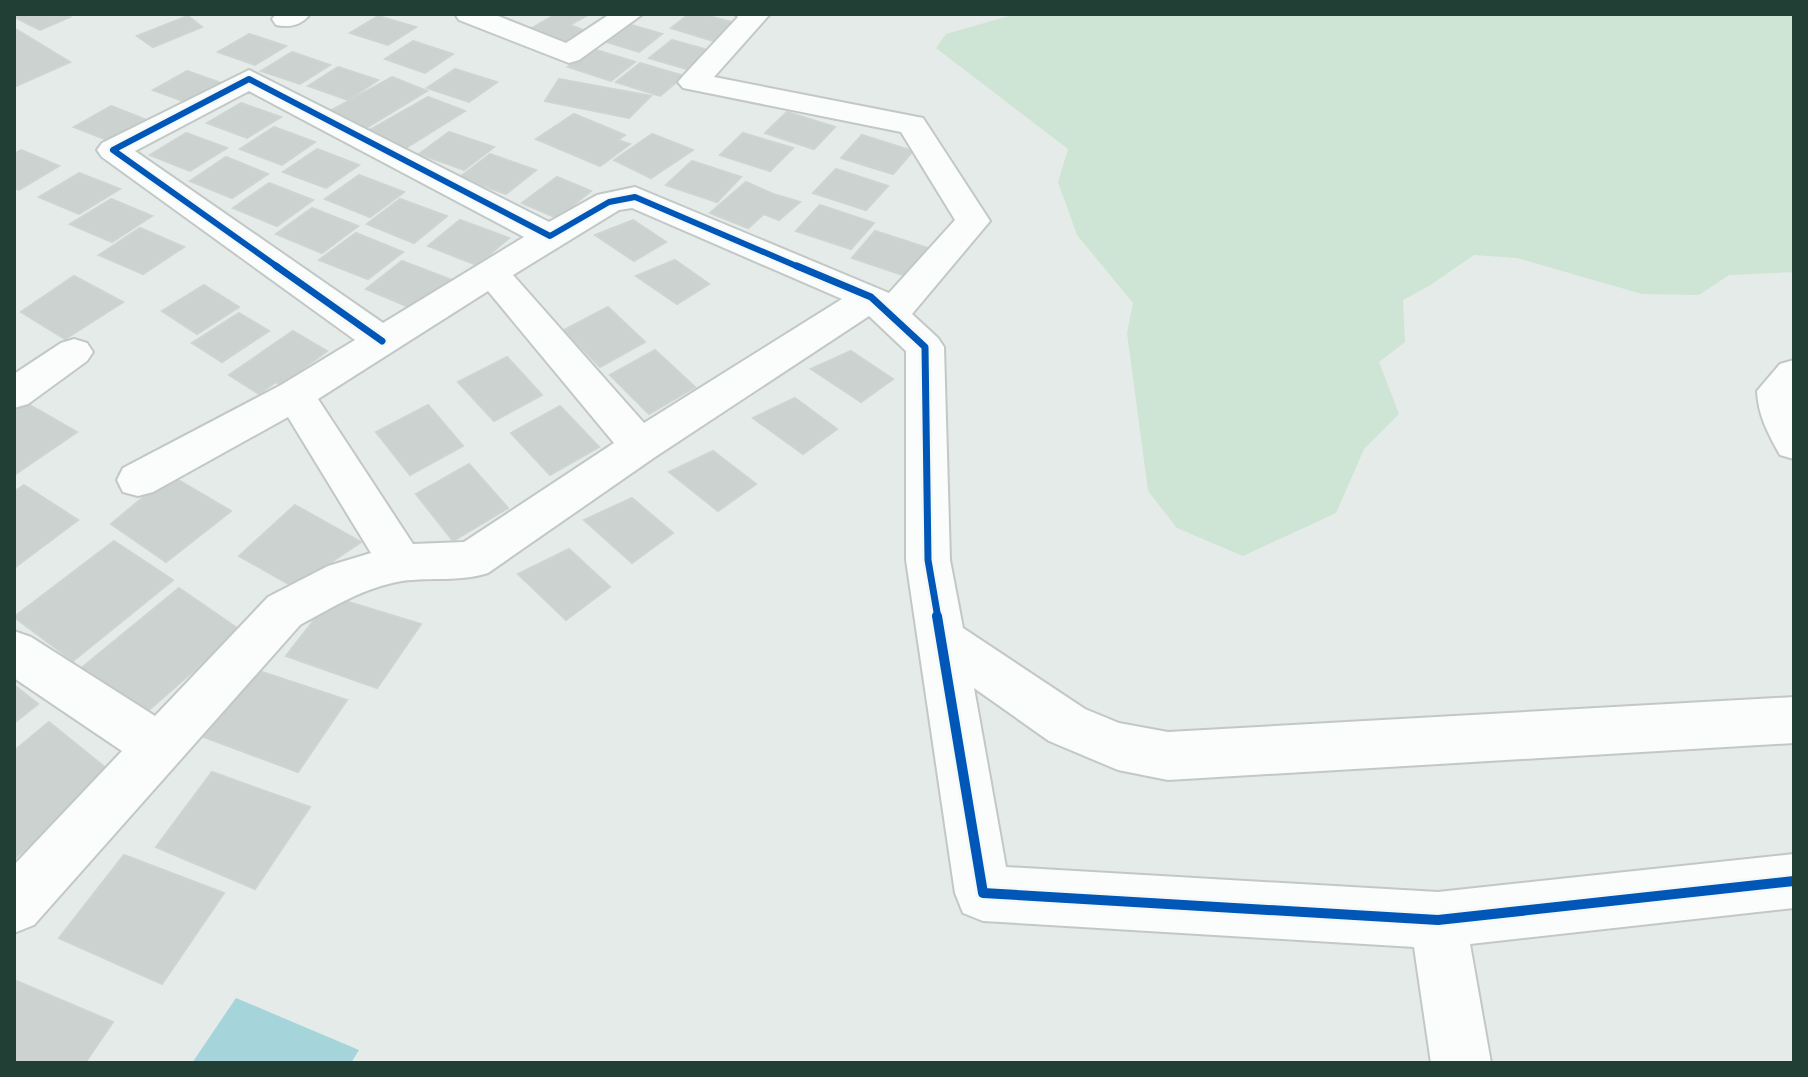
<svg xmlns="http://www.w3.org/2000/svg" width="1808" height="1077" font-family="Quicksand,sans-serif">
  <rect width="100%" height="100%" fill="#e5ebe8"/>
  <!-- green -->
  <path fill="#cee4d4" d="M1016 14H1794V272L1729 275 1699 295 1642 294 1517 258 1474 255 1429 286 1403 300 1405 342 1379 362 1399 414 1364 449 1336 513 1243 556 1177 528 1148 491 1127 333 1133 303 1077 235 1058 182 1068 149 936 48 946 34Z"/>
  <!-- water -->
  <path fill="#a5d5da" d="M236 998 359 1050 351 1063H192Z"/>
  <!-- building -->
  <g fill="#ccd2cf" stroke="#ced4d1" stroke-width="2">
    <path d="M14 14H64L70 17 40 30 14 17Z"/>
    <path d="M556 14 586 16 570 25 583 30 564 41 532 28Z"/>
    <path d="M689 14H701L735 23 713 41 671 28Z"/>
    <path d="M188 16 202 27 153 47 137 36Z"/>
    <path d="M378 16 416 27 388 45 350 33Z"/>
    <path d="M621 22 662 34 639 52 597 39Z"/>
    <path d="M14 28 70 62 14 87Z"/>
    <path d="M249 34 286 46 255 65 218 52Z"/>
    <path d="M672 40 715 52 693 71 649 58Z"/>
    <path d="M413 41 453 54 425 73 385 59Z"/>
    <path d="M593 49 635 62 611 81 568 67Z"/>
    <path d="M292 52 330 65 300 84 261 71Z"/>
    <path d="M640 63 684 76 660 96 616 82Z"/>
    <path d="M338 67 378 80 348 100 308 86Z"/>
    <path d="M455 69 497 82 469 102 427 88Z"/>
    <path d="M187 71 224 84 191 104 153 90Z"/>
    <path d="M392 77 427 91 366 128 332 110Z"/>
    <path d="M559 79 651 96 629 118 545 101Z"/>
    <path d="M428 97 465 111 404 149 368 131Z"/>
    <path d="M241 103 281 117 247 138 207 123Z"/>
    <path d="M111 106 149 121 112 142 74 127Z"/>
    <path d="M787 112 835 127 814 149 765 133Z"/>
    <path d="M574 114 625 135 618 140 630 144 600 166 536 139Z"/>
    <path d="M274 127 315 142 282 165 240 149Z"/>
    <path d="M449 132 494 147 464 170 419 154Z"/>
    <path d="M186 133 227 148 190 171 150 155Z"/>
    <path d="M743 133 793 148 770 171 720 155Z"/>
    <path d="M652 134 693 150 651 178 614 160Z"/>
    <path d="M862 135 913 151 893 174 841 158Z"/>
    <path d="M317 149 359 165 326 188 283 172Z"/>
    <path d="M21 150 59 166 19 190 14 188V154Z"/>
    <path d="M490 154 536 170 506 194 460 177Z"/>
    <path d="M226 157 268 174 232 198 190 181Z"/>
    <path d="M692 161 741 177 717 202 666 185Z"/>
    <path d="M836 169 888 186 866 210 813 193Z"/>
    <path d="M79 173 120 189 79 214 39 197Z"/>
    <path d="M359 175 404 192 370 217 325 199Z"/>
    <path d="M557 177 591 191 557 218 522 203Z"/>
    <path d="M746 182 773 194 800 202 779 220 764 214 748 228 710 213Z"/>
    <path d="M269 183 313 200 277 226 233 208Z"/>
    <path d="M111 199 152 216 112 242 70 224Z"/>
    <path d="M400 199 447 216 414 243 367 224Z"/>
    <path d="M820 205 874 223 851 249 796 231Z"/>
    <path d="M312 208 358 226 322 253 276 234Z"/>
    <path d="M460 220 509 238 477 265 428 246Z"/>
    <path d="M633 220 666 242 634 261 595 235Z"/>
    <path d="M140 228 184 247 143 274 99 255Z"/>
    <path d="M875 231 931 249 909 277 852 258Z"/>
    <path d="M356 233 403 252 368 279 319 260Z"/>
    <path d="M675 260 709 284 677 304 636 276Z"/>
    <path d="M402 261 452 280 416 310 366 289Z"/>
    <path d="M74 276 123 302 65 339 21 312Z"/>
    <path d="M204 285 239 307 197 334 162 311Z"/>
    <path d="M608 307 645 342 600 367 564 330Z"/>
    <path d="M239 313 269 331 222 362 192 343Z"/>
    <path d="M293 331 327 351 280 385 276 382 259 394 229 375Z"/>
    <path d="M655 350 695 387 649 414 610 375Z"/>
    <path d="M851 351 893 379 861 402 811 369Z"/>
    <path d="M507 357 542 395 494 421 458 382Z"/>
    <path d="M795 398 837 429 803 454 753 418Z"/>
    <path d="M23 401 77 432 14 475V407Z"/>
    <path d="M428 405 463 446 410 475 376 432Z"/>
    <path d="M560 406 599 447 550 475 511 433Z"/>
    <path d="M713 451 756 484 718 511 669 472Z"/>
    <path d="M469 464 508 508 453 541 416 494Z"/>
    <path d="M170 475 231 511 166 562 111 524Z"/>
    <path d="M24 485 78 520 14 568V492Z"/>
    <path d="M632 498 673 533 632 563 584 520Z"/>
    <path d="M295 505 361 542 294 587 239 556Z"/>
    <path d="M114 541 173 580 73 661 14 617Z"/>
    <path d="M569 549 610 587 566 620 518 574Z"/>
    <path d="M179 588 240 630 141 717 79 670Z"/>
    <path d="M332 597 421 624 377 688 286 656Z"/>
    <path d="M256 670 347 700 298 772 204 737Z"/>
    <path d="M14 685 38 704 14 723Z"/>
    <path d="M49 722 112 773 14 859V751Z"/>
    <path d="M212 772 310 807 255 889 156 847Z"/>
    <path d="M124 855 224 893 162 984 59 938Z"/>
    <path d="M14 980 113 1022 85 1063H14Z"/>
  </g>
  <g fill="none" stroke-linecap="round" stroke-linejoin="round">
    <!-- minor casing -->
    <g stroke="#c2c8c5" stroke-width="4">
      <g id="minor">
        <path d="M276 14H310C302 25 289 28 276 25L272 19Z"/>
        <path d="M455 14H493L566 43 610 14H643L579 60 569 63 459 20Z"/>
        <path d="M735 14 769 15 714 77 923 118 990 221 912 314 938 338 944 347 950 560 963 628 1085 709 1119 723 1168 732 1794 697V743L1168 780 1118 770 1049 741 974 688 1006 867 1438 892 1794 854V908L1470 944 1491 1063H1431L1414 947 983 921 963 913 955 893 906 560V351L869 316 655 457 488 573C460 582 431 577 402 581 365 587 333 607 300 625L34 925 14 933V865L122 751 14 678V631L31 637 155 716 268 597 328 566 371 553 288 417 153 492 138 496 123 492 117 480 123 468 281 385 355 340 102 157 97 150 102 143 249 70 549 222 597 195 635 187 889 293 955 220 901 132 683 88 678 82 683 76 738 17ZM249 91 524 237 383 323 135 151ZM632 208 842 299 644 423 513 275 619 210ZM488 291 614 443 464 542 413 544 318 399Z"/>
        <path d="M74 339 87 343 93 352 87 361 28 404 14 408V374L61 343Z"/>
        <path d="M1794 360V459L1780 455C1768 434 1758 415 1757 391L1780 364Z"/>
      </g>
    </g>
    <!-- minor -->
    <use href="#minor" fill="#fbfcfc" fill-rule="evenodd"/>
    <!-- cycleway-far2 casing -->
    <g stroke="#f4f9f6" stroke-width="10">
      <path id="cycleway-far2" d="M279 268 113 150 249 79 550 236 609 202 635 197 801 268"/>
    </g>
    <!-- cycleway-far1 casing -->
    <g stroke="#f4f9f6" stroke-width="12">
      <g id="cycleway-far1">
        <path d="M276 266 382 341"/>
        <path d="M797 266 871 297 925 347 928 560 938 618"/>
      </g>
    </g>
    <!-- cycleway casing -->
    <g stroke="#f4f9f6" stroke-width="15">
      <path id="cycleway" d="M937 616 983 893 1438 920 1794 881"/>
    </g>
    <!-- cycleway-far2 -->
    <use href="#cycleway-far2" stroke="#0057b8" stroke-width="6"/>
    <!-- cycleway-far1 -->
    <use href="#cycleway-far1" stroke="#0057b8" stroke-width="7"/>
    <!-- cycleway -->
    <use href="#cycleway" stroke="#0057b8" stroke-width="10"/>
  </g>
  <!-- border -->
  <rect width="1808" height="1077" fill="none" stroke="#223f36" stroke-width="32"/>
</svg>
